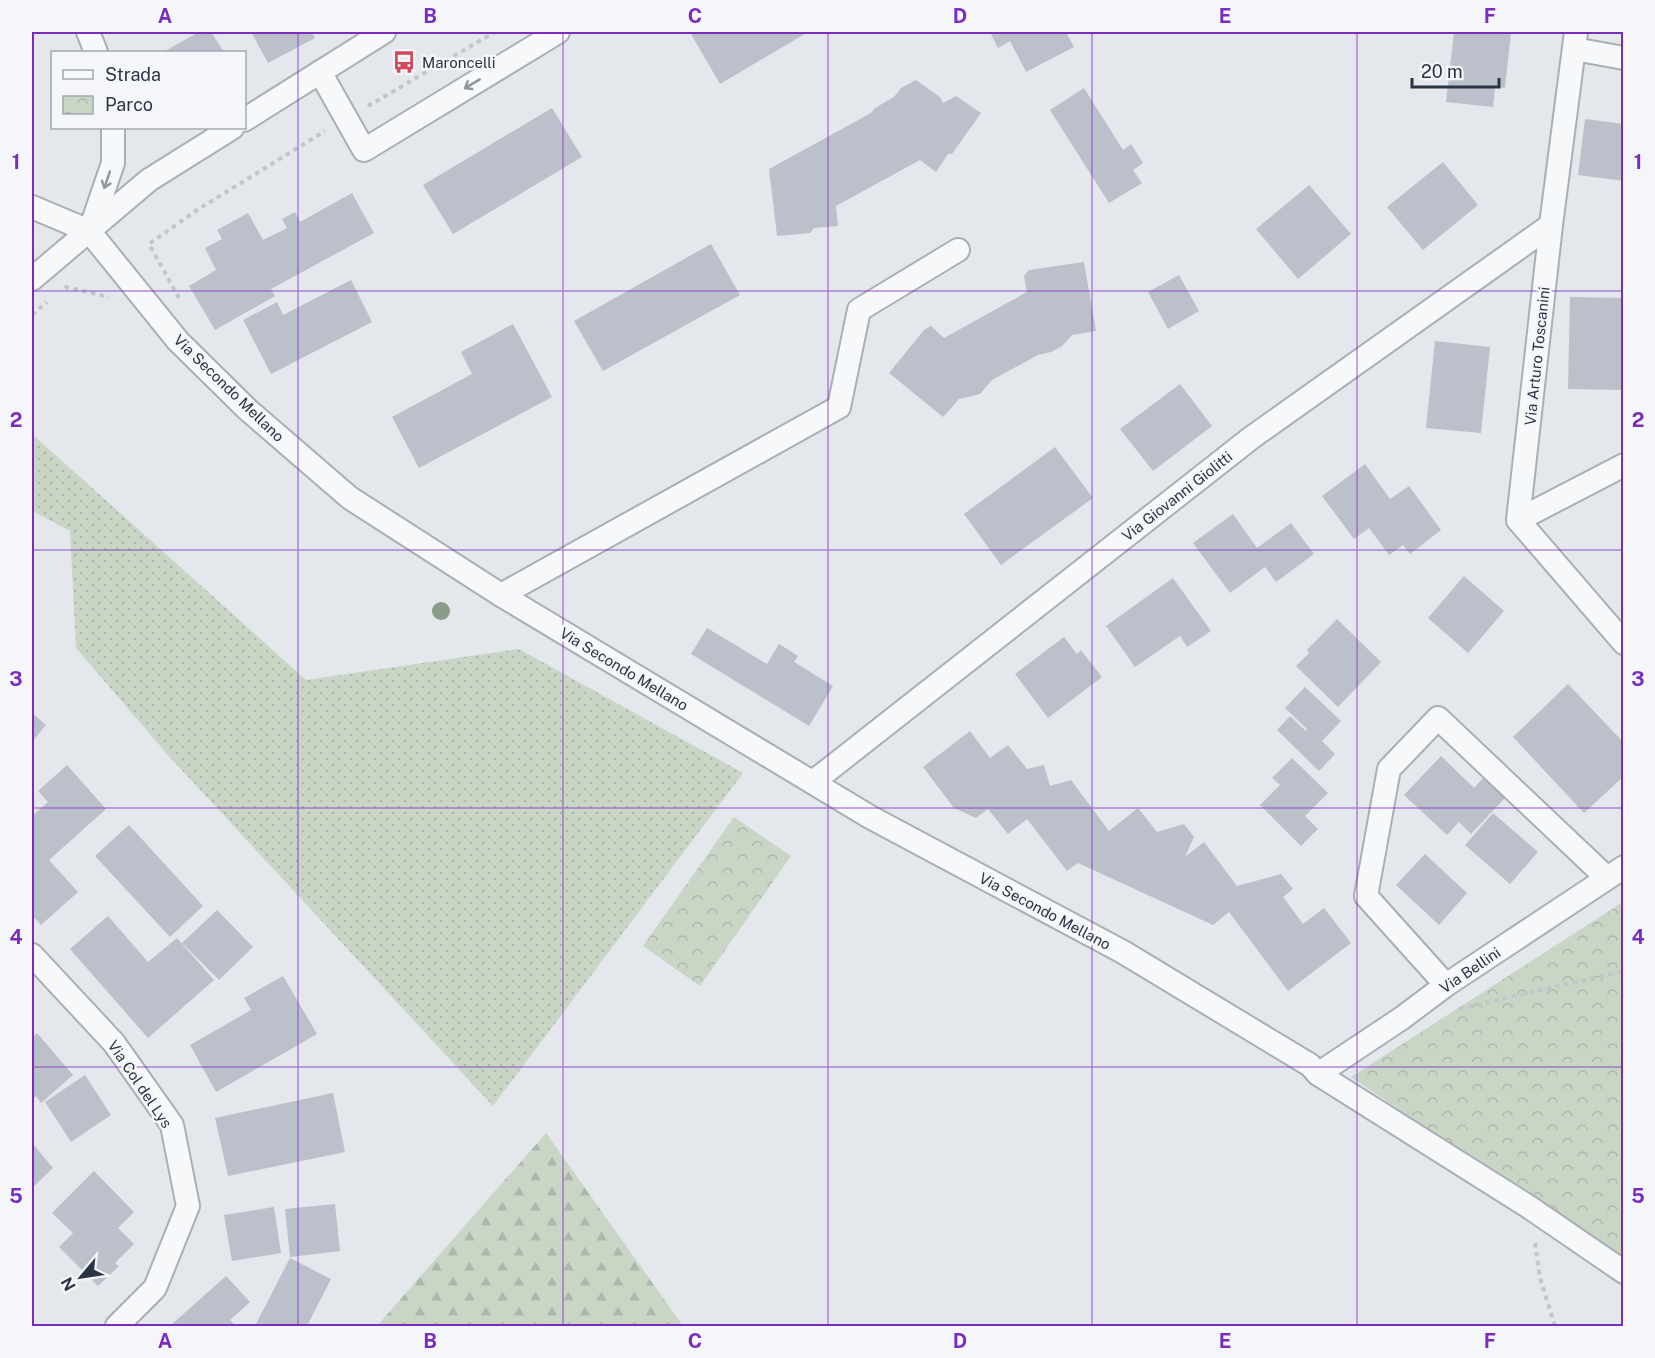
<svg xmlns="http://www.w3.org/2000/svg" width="1655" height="1358" font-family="'Public Sans',sans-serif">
  <defs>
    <pattern id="grass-dots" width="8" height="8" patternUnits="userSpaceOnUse" patternTransform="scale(1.5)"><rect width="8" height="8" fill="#c9d6c5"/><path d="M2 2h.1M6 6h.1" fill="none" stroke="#adb8ab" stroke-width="1.8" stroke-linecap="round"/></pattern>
    <pattern id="forest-firs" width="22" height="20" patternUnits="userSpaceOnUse" patternTransform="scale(1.5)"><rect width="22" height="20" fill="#c9d6c5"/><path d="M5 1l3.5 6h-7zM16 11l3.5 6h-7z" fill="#adb8ab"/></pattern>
    <pattern id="park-crowns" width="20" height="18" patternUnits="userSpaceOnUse" patternTransform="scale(1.5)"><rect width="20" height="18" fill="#c9d6c5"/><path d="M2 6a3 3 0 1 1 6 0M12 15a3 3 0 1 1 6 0" fill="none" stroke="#adb8ab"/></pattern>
  </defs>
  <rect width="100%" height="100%" fill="#e4e7ec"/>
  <!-- grass -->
  <path fill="url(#grass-dots)" d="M32 434 306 680 519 649 743 773 493 1106 167 754 76 648 70 531 32 511Z"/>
  <!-- forest -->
  <path fill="url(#forest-firs)" d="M546 1133 683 1326H377Z"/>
  <!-- park -->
  <g fill="url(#park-crowns)">
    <path d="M734 817 791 856 700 986 643 946Z"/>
    <path d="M1623 902V1261L1351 1077Z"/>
  </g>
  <!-- building -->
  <g fill="#bbc0ca">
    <path d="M199 32H211L224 52H163Z"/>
    <path d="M251 32H312L315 38 268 63Z"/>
    <path d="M695 32H808L720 84 691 34Z"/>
    <path d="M990 32H1066L1074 47 1026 72 1010 41 998 48Z"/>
    <path d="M1454 32H1511L1505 88 1495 87 1493 107 1446 102Z"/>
    <path d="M916 80 940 97 943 103 956 96 981 113 952 154H948L936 172 920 160 836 206 838 226 814 228 810 233 777 236 769 169 871 113 875 108 894 97 901 88Z"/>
    <path d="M1084 88 1123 150 1131 144 1143 163 1133 170 1142 183 1109 203 1050 110Z"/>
    <path d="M552 108 582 157 453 234 423 185Z"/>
    <path d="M1585 119 1624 124V181L1578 175Z"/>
    <path d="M1443 162 1478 205 1423 250 1387 207Z"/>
    <path d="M1309 185 1351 234 1298 279 1256 229Z"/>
    <path d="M352 193 374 233 271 289 275 296 215 330 189 286 216 270 205 248 222 239 217 230 248 213 263 240 287 228 282 219 295 212 300 222Z"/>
    <path d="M711 244 740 295 603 371 574 321Z"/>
    <path d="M1084 262 1096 331 1072 335 1062 346 1051 352 1038 355 992 380 980 394 959 399 943 417 889 373 924 330 931 326 944 338 1027 292 1024 276 1029 270Z"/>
    <path d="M1179 275 1199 311 1168 329 1148 292Z"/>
    <path d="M351 280 372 322 271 374 243 320 277 302 283 315Z"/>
    <path d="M1570 297 1624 298V390L1568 389Z"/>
    <path d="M513 324 552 397 419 468 392 417 472 374 461 352Z"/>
    <path d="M1435 341 1490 347 1481 433 1426 428Z"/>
    <path d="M1180 384 1212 426 1153 471 1120 429Z"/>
    <path d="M1055 447 1093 498 1001 565 964 514Z"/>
    <path d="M1365 464 1390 499 1409 486 1441 530 1410 554 1403 545 1389 555 1369 528 1354 539 1322 496Z"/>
    <path d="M1233 514 1257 548 1291 523 1314 554 1276 582 1265 567 1230 593 1193 543Z"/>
    <path d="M1464 576 1504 611 1468 653 1428 618Z"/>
    <path d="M1173 578 1211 631 1187 647 1180 636 1135 667 1106 626Z"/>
    <path d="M1337 619 1381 662 1338 707 1296 666 1309 653 1307 650Z"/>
    <path d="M707 628 767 664 779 644 798 656 794 662 833 686 809 726 691 654Z"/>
    <path d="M1064 637 1077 654 1081 650 1102 677 1048 718 1015 674Z"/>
    <path d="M1568 684 1624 743V776L1584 813 1513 737Z"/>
    <path d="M1305 687 1341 721 1322 741 1335 754 1319 771 1277 730 1290 716 1306 731 1307 729 1285 708Z"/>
    <path d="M32 713 46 725 32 742Z"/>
    <path d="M970 731 990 758 1008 745 1027 769 1044 765 1050 786 1071 780 1109 831 1138 808 1157 832 1184 824 1194 837 1185 857 1204 842 1237 886 1281 874 1293 889 1283 897 1303 924 1324 908 1351 943 1288 991 1229 912 1213 925 1078 863 1067 871 1027 819 1008 834 988 809 976 818 954 808 923 767Z"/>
    <path d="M1441 756 1474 788 1484 777 1506 797 1471 834 1459 822 1447 835 1404 795Z"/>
    <path d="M1292 758 1328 793 1305 816 1318 829 1301 846 1260 805 1280 785 1272 778Z"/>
    <path d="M67 765 106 809 49 860 78 892 41 925 32 915V816L48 802 38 791Z"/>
    <path d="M1493 813 1538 852 1510 884 1465 845Z"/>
    <path d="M129 825 203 906 170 937 95 856Z"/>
    <path d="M1425 854 1467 893 1439 925 1396 885Z"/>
    <path d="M217 910 253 947 219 980 182 943Z"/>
    <path d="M108 916 148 962 177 938 214 980 148 1038 70 949Z"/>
    <path d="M283 976 317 1034 216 1092 190 1045 251 1010 244 998Z"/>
    <path d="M37 1033 73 1075 41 1103 36 1096 32 1100V1038Z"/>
    <path d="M85 1075 111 1115 71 1142 45 1102Z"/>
    <path d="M333 1093 345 1152 228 1176 215 1118Z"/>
    <path d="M32 1143 53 1168 32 1188Z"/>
    <path d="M94 1171 134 1212 118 1228 134 1244 115 1263 119 1266 98 1286 59 1247 73 1233 52 1213Z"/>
    <path d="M335 1204 340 1251 290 1257 285 1209Z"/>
    <path d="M274 1207 281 1253 232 1261 224 1215Z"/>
    <path d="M290 1258 331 1279 307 1326H255Z"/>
    <path d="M226 1276 250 1302 230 1320 236 1326H170Z"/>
  </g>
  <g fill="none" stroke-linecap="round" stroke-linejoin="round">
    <!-- street casing -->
    <g stroke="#a9aeb7" stroke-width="26">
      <g id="street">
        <path d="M88 32 96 52"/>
        <path d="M1576 32 1551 225 1518 520 1624 643"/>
        <path d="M1574 49 1624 58"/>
        <path d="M320 72 364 150 558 32"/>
        <path d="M244 120 384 32"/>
        <path d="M32 207 89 231 178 341 247 409 350 498 501 595 870 817 1123 952 1310 1065 1318 1074 1529 1207 1624 1272"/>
        <path d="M90 230 113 163V128"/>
        <path d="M32 279 149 180 232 128"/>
        <path d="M1518 520 1624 465"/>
        <path d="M501 595 839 407 859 310 958 250"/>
        <path d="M813 782 1251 438 1551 225"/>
        <path d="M32 955 114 1043 172 1125 188 1206 155 1288 117 1326"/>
        <path d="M1446 985 1366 896 1389 769 1438 718 1607 878"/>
        <path d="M1318 1074 1402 1018 1446 985 1624 867"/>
      </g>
    </g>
    <!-- path -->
    <g stroke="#c2c5cb" stroke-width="4" stroke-dasharray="4.5 4.5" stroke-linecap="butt">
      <path d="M368 106 495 32"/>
      <path d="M65 288 66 287 109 297"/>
      <path d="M179 298 149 244 197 210 325 131"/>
      <path d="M32 315 47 302"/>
      <path d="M1459 1009 1624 971"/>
      <path d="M1535 1243 1540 1278 1555 1326"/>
    </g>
    <!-- street -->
    <use href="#street" stroke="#f7f8fa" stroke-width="22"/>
  </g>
  <!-- trees -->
  <circle fill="#899d89" cx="441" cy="611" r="9"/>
  <!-- one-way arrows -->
  <defs><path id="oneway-shaft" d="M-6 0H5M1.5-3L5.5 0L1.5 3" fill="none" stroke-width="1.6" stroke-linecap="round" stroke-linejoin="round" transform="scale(1.5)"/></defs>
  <g stroke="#9196a0">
    <use href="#oneway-shaft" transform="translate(472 84) rotate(149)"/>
    <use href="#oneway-shaft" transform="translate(107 180) rotate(109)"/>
  </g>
  <!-- grid -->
  <path fill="none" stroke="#7b2cbf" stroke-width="1.5" stroke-opacity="0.55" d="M298 32V1326M563 32V1326M828 32V1326M1092 32V1326M1357 32V1326M32 291H1624M32 550H1624M32 808H1624M32 1067H1624"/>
  <!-- icons -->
  <defs>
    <g id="bus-bare" transform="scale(1.8)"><path d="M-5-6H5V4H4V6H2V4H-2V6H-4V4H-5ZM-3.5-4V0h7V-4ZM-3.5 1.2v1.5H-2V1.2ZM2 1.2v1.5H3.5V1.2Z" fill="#d1495b" stroke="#f4f6f9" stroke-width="2.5" paint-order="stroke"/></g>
  </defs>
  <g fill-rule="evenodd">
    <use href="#bus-bare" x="404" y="62"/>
  </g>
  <g text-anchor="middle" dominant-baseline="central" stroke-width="5" stroke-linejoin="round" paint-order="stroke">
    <!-- poi labels -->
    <g font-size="15" fill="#2b3445" stroke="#f4f6f9" text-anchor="start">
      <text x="422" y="62">Maroncelli</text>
    </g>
    <!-- street labels -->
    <g font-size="15" fill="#2b3445" stroke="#f4f6f9">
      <text transform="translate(1537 356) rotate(-84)">Via Arturo Toscanini</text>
      <text transform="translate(229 388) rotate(44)">Via Secondo Mellano</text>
      <text transform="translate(1177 496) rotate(-38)">Via Giovanni Giolitti</text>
      <text transform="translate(624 669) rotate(31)">Via Secondo Mellano</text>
      <text transform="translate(1045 911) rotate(28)">Via Secondo Mellano</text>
      <text transform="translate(1470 970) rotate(-34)">Via Bellini</text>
      <text transform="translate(140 1084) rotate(56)">Via Col del Lys</text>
    </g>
  </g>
  <!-- border -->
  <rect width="1655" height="1358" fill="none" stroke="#f4f6f9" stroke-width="66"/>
  <!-- legend -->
  <rect x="51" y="51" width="195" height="78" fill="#f4f6f9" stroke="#a4a8b1" stroke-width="1.5"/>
  <rect x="63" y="70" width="30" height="9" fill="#f7f8fa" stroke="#a4a8b1" stroke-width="1.5"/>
  <text x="105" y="81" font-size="18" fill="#2b3445">Strada</text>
  <rect x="63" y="96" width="30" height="18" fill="url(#park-crowns)" stroke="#a4a8b1" stroke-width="1.5"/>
  <text x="105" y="111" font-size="18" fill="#2b3445">Parco</text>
  <!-- north arrow -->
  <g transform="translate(81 1277) rotate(241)" stroke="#f4f6f9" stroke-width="4.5" paint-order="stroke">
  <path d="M0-4.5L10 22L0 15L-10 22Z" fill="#2b3445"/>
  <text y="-9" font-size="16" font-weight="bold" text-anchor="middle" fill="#2b3445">N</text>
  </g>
  <!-- scale -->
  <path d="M1412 78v9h87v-9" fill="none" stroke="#2b3445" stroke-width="3"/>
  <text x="1421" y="78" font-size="18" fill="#2b3445" stroke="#f4f6f9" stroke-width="4.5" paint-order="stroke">20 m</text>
  <rect x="33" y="33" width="1589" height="1292" fill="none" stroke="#7b2cbf" stroke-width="2"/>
  <g font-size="20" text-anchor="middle" font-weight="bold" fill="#7b2cbf">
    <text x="165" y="23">A</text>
    <text x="430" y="23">B</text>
    <text x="695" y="23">C</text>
    <text x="960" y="23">D</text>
    <text x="1225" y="23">E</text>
    <text x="1490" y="23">F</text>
    <text x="16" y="169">1</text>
    <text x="1638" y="169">1</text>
    <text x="16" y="427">2</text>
    <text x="1638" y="427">2</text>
    <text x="16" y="686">3</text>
    <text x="1638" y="686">3</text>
    <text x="16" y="944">4</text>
    <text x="1638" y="944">4</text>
    <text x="16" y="1203">5</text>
    <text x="1638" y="1203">5</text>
    <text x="165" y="1348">A</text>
    <text x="430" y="1348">B</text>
    <text x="695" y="1348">C</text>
    <text x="960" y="1348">D</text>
    <text x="1225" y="1348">E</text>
    <text x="1490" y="1348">F</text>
  </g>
</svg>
